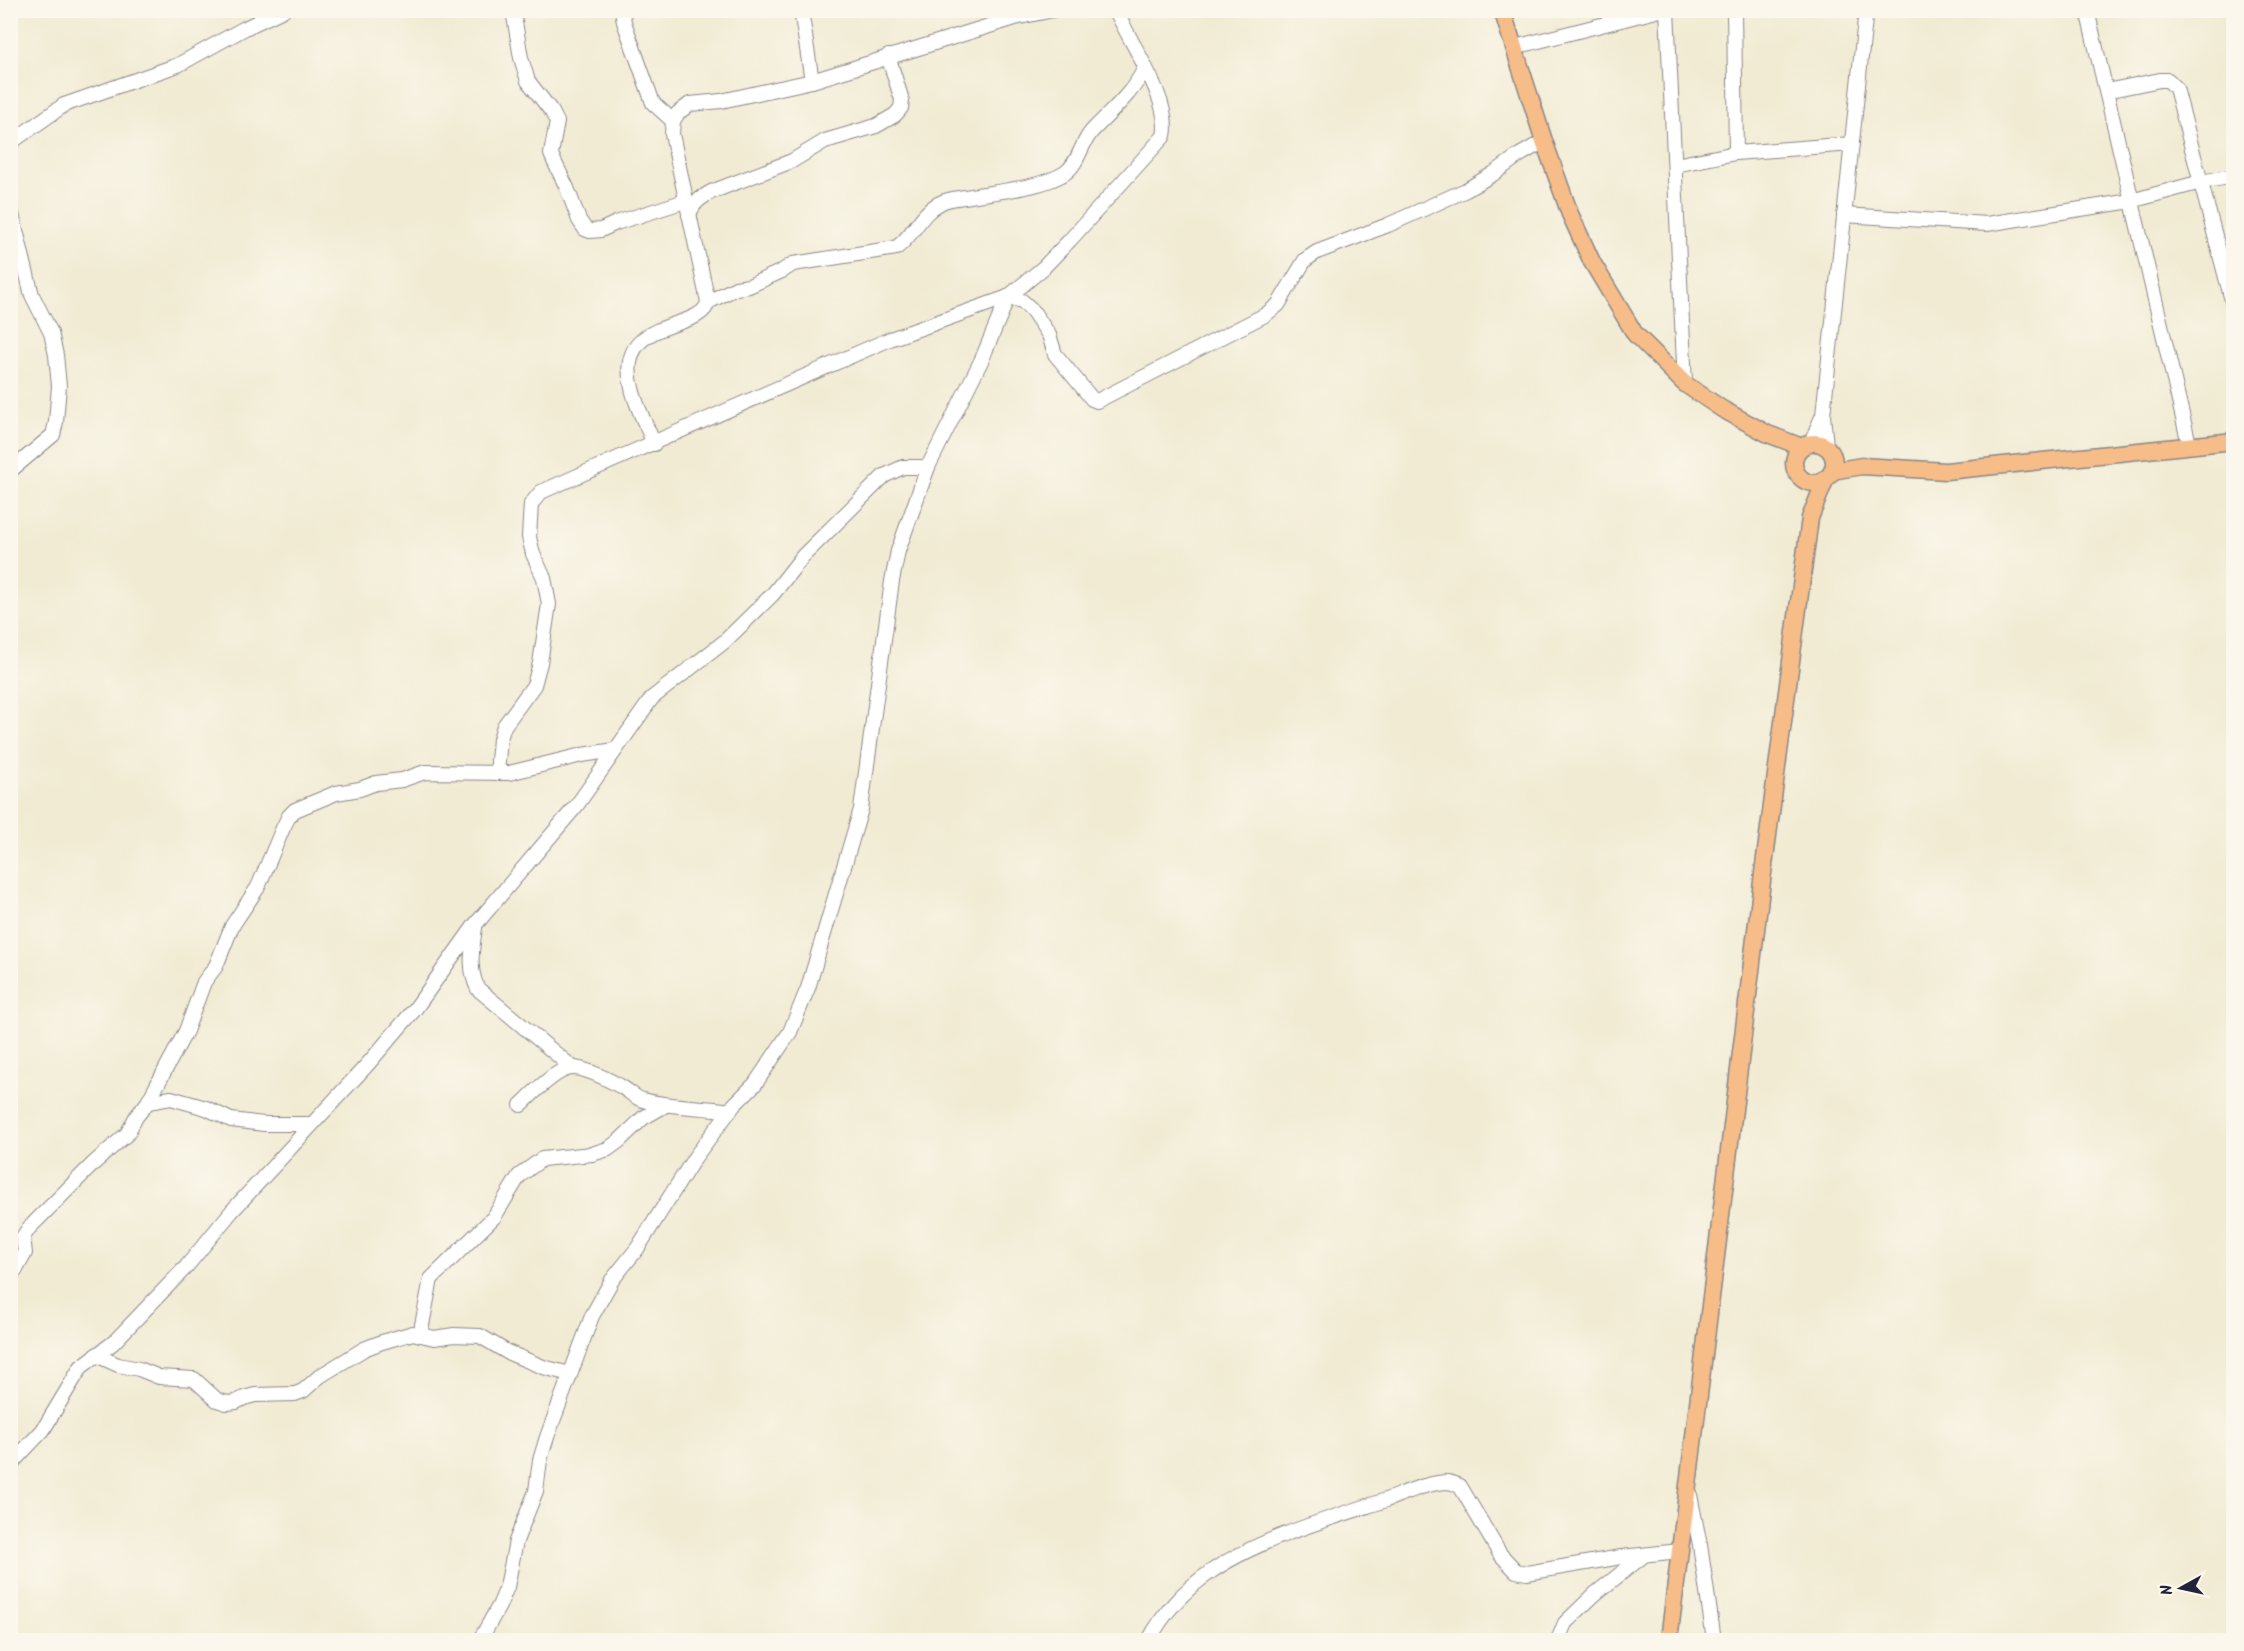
<svg xmlns="http://www.w3.org/2000/svg" width="2244" height="1651" font-family="Kalam,sans-serif">
  <rect width="100%" height="100%" fill="#fbf7ec"/>
  <filter id="ink" filterUnits="userSpaceOnUse"><feTurbulence type="fractalNoise" baseFrequency=".0167" numOctaves="2"/><feDisplacementMap in="SourceGraphic" scale="12" xChannelSelector="R" yChannelSelector="G"/><feConvolveMatrix kernelMatrix="1 2 1 2 8 2 1 2 1" color-interpolation-filters="sRGB"/></filter>
  <filter id="wash" filterUnits="userSpaceOnUse"><feTurbulence type="fractalNoise" baseFrequency=".008" numOctaves="4" result="noise"/><feDisplacementMap in="SourceGraphic" scale="24" xChannelSelector="R" yChannelSelector="G"/><feGaussianBlur stdDeviation="1.35" result="paint"/><feColorMatrix in="noise" values="0 0 0 0 0 0 0 0 0 0 0 0 0 0 0 0 0 1.4 0 .05"/><feComposite in="paint" operator="in"/></filter>
  <g filter="url(#wash)">
    <rect width="100%" height="100%" fill="#f1ebd3"/>
  </g>
  <g filter="url(#ink)">
    <g fill="none" stroke-linecap="round" stroke-linejoin="round">
      <!-- minor casing -->
      <g stroke="#8a8687" stroke-width="16">
        <g id="minor">
          <path d="M513 10 521 58 528 81 552 112 557 122 551 154 554 161 567 188 579 220 585 229 590 231 601 230 616 223 685 201"/>
          <path d="M622 10 624 22 653 103 673 121"/>
          <path d="M801 10 812 81"/>
          <path d="M1667 10 1685 384"/>
          <path d="M1734 10 1736 153"/>
          <path d="M2087 10 2189 444"/>
          <path d="M1515 47 1660 10"/>
          <path d="M2106 91 2160 80H2168L2176 88 2234 308"/>
          <path d="M10 143 64 105 178 65 245 28 283 10"/>
          <path d="M1675 165 1736 153 1852 144"/>
          <path d="M10 206 32 295 51 333 56 355 59 386 56 422 53 435 10 471"/>
          <path d="M689 215C693 203 699 199 711 192L792 161 825 141 876 126 895 115 901 108 902 100 888 56"/>
          <path d="M1844 215 1987 224 2131 201 2201 182 2234 176"/>
          <path d="M708 302 736 288 749 286 782 271 793 264 896 248C915 234 920 213 940 203 949 198 961 198 971 196 999 191 1041 188 1065 173 1079 163 1081 143 1092 131 1112 110 1132 94 1145 68"/>
          <path d="M1811 443 1822 417"/>
          <path d="M654 444C647 426 636 407 632 388 613 315 702 333 708 302L672 134 673 121 678 113 690 104 721 101 812 81 1015 18 1053 10"/>
          <path d="M1826 446 1823 415 1866 10"/>
          <path d="M497 773 500 739 504 726 534 685 540 663 549 604 544 578 533 554 529 537 531 504 541 492 890 339 1008 297 1022 301 1032 310 1049 335 1055 354 1092 399 1097 401 1265 315 1278 305 1305 260 1317 252 1388 225 1466 190 1493 174 1518 156 1544 141"/>
          <path d="M475 928C472 950 468 969 478 989L573 1068"/>
          <path d="M148 1102 171 1098 206 1108 231 1120 264 1124H312"/>
          <path d="M521 1105C532 1094 557 1068 573 1068 585 1068 609 1080 620 1086 628 1090 635 1098 643 1100 672 1108 701 1106 730 1111"/>
          <path d="M10 1274 15 1271 25 1253 23 1237 29 1228 94 1163 127 1134 136 1117 148 1102 186 1031 204 982 216 966 232 926 258 887 283 828 289 816 295 810 336 793 360 789 376 783 402 780 425 772 509 773 582 755 615 750"/>
          <path d="M420 1335 431 1279 494 1217 519 1176 542 1159 592 1154 608 1149 619 1141 643 1118 666 1105"/>
          <path d="M96 1355 118 1365 139 1369 159 1377 194 1379 217 1400 227 1403 236 1402 244 1398 255 1395 295 1394 303 1391 320 1376 364 1349 382 1342 413 1333 434 1338 454 1335 480 1336 507 1352 543 1367 570 1374"/>
          <path d="M10 1465 43 1430 81 1367 113 1343 186 1267 232 1211 367 1065 415 1009 475 925 577 805 652 698 724 642 773 594 803 556 884 476 903 467H928"/>
          <path d="M1690 1495 1700 1545 1714 1640"/>
          <path d="M480 1640 499 1606 507 1587 516 1541 536 1491 540 1460 547 1437 592 1316 612 1280 637 1249 695 1157 734 1105 755 1084 790 1032 808 988 861 809 892 581 898 551 928 467 982 359 1008 297 1043 268 1070 240 1164 136C1172 101 1130 44 1116 10"/>
          <path d="M1149 1640C1164 1612 1183 1591 1209 1573 1255 1540 1331 1518 1386 1500 1405 1493 1426 1483 1447 1482 1451 1482 1455 1484 1460 1486L1500 1554 1516 1571 1527 1573 1621 1557 1680 1551"/>
          <path d="M1558 1640 1565 1623 1595 1594 1643 1556"/>
        </g>
      </g>
      <!-- major casing -->
      <g stroke="#8a8687" stroke-width="19">
        <g id="major">
          <path d="M1502 10 1544 141 1570 214 1592 262 1635 334 1685 384 1722 409 1768 434 1802 447"/>
          <circle cx="1814" cy="463" r="20"/>
          <path d="M1832 471 1862 466 1946 471 2234 441"/>
          <path d="M1669 1640 1763 873 1810 518 1826 478"/>
        </g>
      </g>
      <!-- minor -->
      <use href="#minor" stroke="#fff" stroke-width="14"/>
      <!-- major -->
      <use href="#major" stroke="#f7bd88" stroke-width="16"/>
    </g>
  </g>
  <!-- margin -->
  <rect width="2244" height="1651" fill="none" stroke="#fbf7ec" stroke-width="36"/>
  <!-- north arrow -->
  <g transform="translate(2181 1588) rotate(262)" stroke="#fbf7ec" stroke-width="4.5" paint-order="stroke">
  <path d="M0-4.5L10 22L0 15L-10 22Z" fill="#22223b"/>
  <text y="-9" font-size="16" font-weight="bold" text-anchor="middle" fill="#22223b">N</text>
  </g>
</svg>
